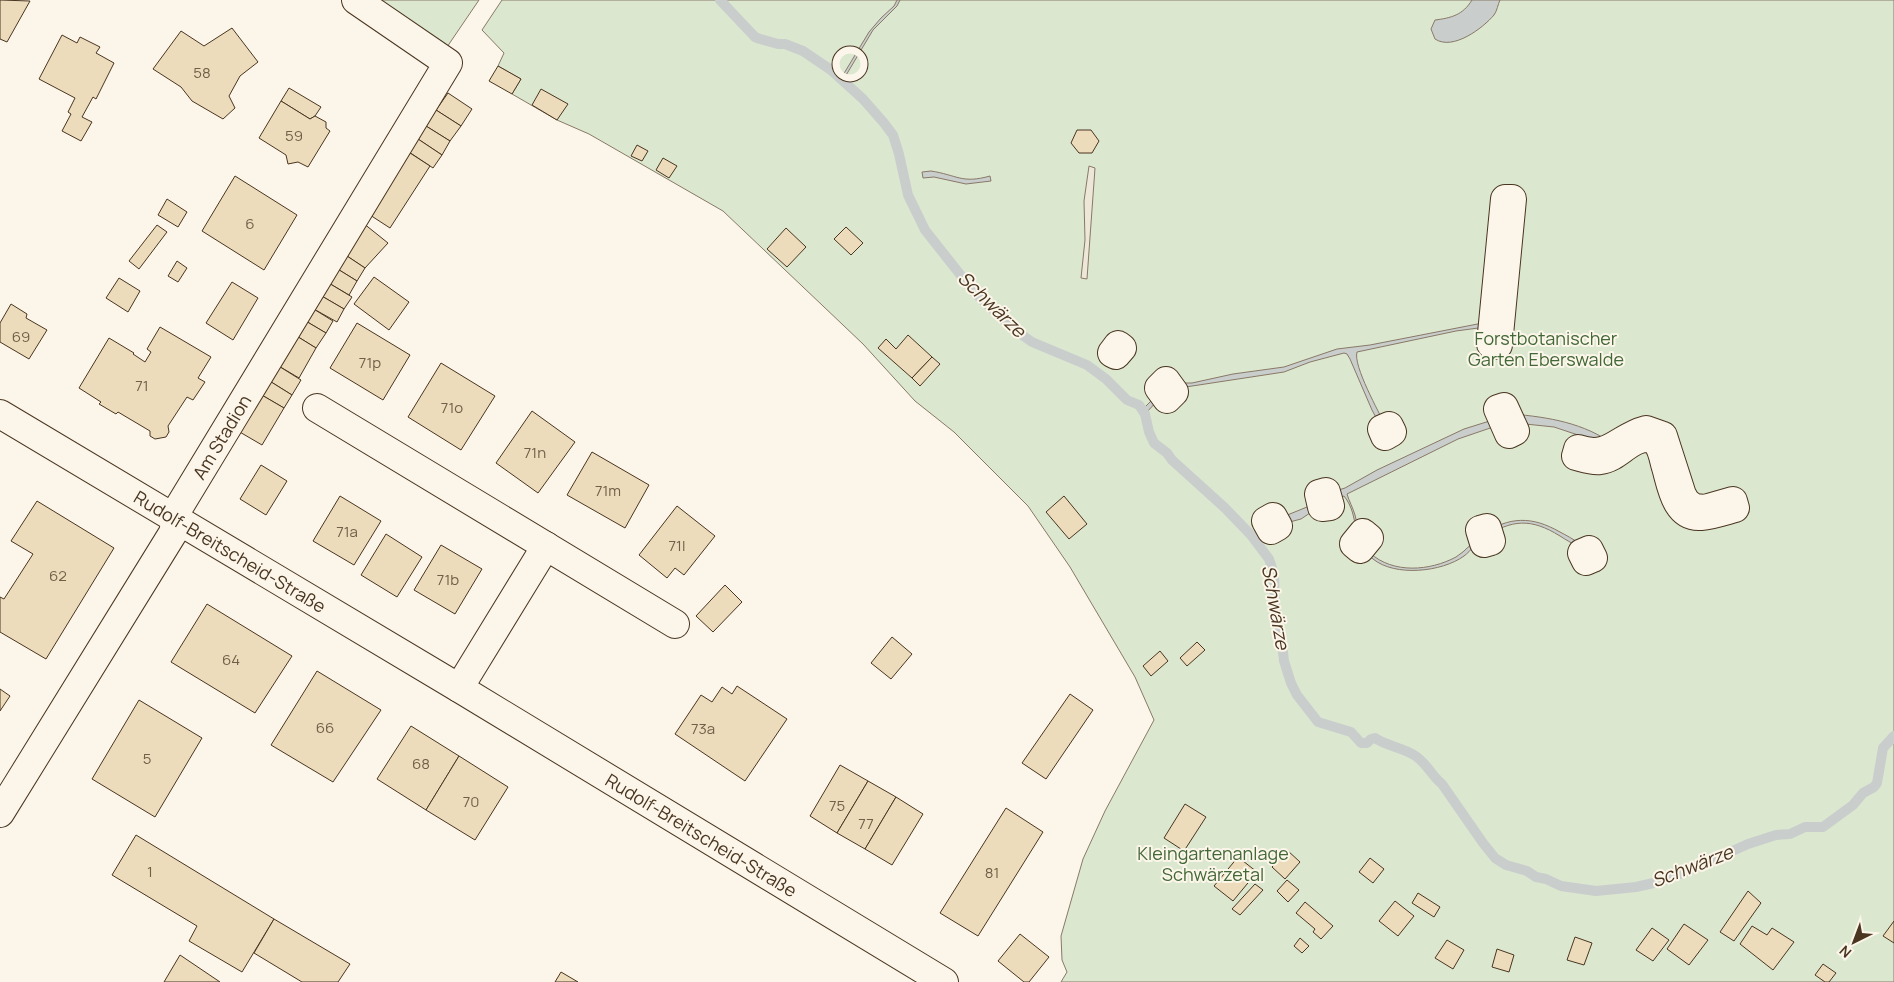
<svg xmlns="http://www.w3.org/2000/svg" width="1894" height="982" font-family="Manrope,sans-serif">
  <rect width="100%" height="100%" fill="#fbf6e9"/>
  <!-- green -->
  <g fill="#dce7d0" stroke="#887966">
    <path d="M365 0H479L447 47Z"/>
    <path d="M502 0H1894V982H1061L1067 972 1062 960 1061 936 1083 859 1105 811 1154 720 1135 677 1070 567 1028 506 954 432 915 401 863 344 723 211 589 134 557 120 512 94 521 79 498 66 504 53 482 30Z"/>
  </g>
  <!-- parking -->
  <path fill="#ede7d9" stroke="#887966" d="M1089 166 1095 168 1087 279 1081 278 1085 240 1084 201Z"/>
  <!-- water -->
  <g fill="#c9cecd" stroke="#887966">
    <path d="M897 0H900L897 6 873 30 842 82 840 80 869 32 881 18 894 6Z"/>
    <path d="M1472 0H1500C1498 4 1497 11 1494 15 1483 28 1453 51 1435 39L1431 29 1435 20C1451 18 1463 15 1472 0Z"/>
    <path d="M931 171C957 175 962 184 990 176L991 181 966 184 934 177 923 178 922 172Z"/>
    <path d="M1493 321V326L1456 331 1357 352C1353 366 1379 412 1386 427L1382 429 1372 410 1350 359 1347 354 1344 353 1310 362 1284 372 1179 388 1161 397 1145 414 1143 409 1156 396 1183 383H1192L1233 374 1284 367 1337 349 1370 345Z"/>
    <path d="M1512 414C1548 417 1585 423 1614 445L1608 449 1590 439 1554 427 1516 423 1502 424 1458 439 1347 494C1349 501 1353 508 1355 515 1358 525 1358 536 1362 545 1364 548 1367 551 1370 553 1393 574 1430 571 1456 557 1466 551 1473 541 1482 535 1509 516 1532 516 1560 532 1573 539 1585 545 1592 558L1589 559C1582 547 1572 544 1560 536 1531 518 1512 519 1483 538 1476 542 1471 551 1464 556 1442 572 1395 577 1373 559 1349 540 1361 517 1344 496L1328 501 1301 519 1278 525 1275 520 1307 507 1326 494 1345 488 1377 470 1464 429Z"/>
  </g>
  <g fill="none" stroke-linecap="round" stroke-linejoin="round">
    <!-- stream -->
    <path stroke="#c9cecd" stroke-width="10" d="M720 0 755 37 760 39 778 44H785L803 51 831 70 863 99 884 123 893 135 899 154 908 195 925 230 974 292 1015 330 1032 342 1087 365 1106 379 1127 400 1139 405 1145 414 1149 432 1154 443 1167 453 1172 460 1225 508 1251 535 1269 559 1274 574 1275 607 1281 634 1284 661 1291 683 1297 695 1318 722 1351 732 1361 743H1367L1371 739 1375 738C1387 746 1401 747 1414 755 1426 762 1431 775 1442 784L1483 843 1495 858 1506 865 1527 871 1536 877 1546 879 1561 886 1596 891 1636 887 1658 882 1688 871 1713 858 1719 857 1748 844 1776 835 1790 834 1805 827H1823L1853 805 1863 793 1874 787 1877 783 1883 748 1894 736"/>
  </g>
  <!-- building -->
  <g fill="#ecdcbc" stroke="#4a3520">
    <path d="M0 0 30 1 7 42 0 39Z"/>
    <path d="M232 28 258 62 240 76 229 96 235 108 223 119 192 101 181 87 153 69 181 31 204 46Z"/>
    <path d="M62 35 77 43 80 37 100 47 96 53 114 63 96 99 93 97 82 117 92 122 81 141 62 131 71 114 68 112 75 98 39 79Z"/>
    <path d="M498 66 521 79 512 94 489 81Z"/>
    <path d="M289 88 321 107 315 116 310 119 281 101Z"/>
    <path d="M541 89 568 104 557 120 532 105Z"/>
    <path d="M448 93 472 109 461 126 436 110Z"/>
    <path d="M281 101 310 119 315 116 326 122V128L330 131 308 167 298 162 288 164 286 155 259 138Z"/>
    <path d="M436 110 461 126 450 141 426 126Z"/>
    <path d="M426 126 450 141 442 155 418 139Z"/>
    <path d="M1077 130H1091L1099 141 1092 153H1079L1071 143Z"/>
    <path d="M418 139 442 155 433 168 409 152Z"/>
    <path d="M637 145 648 151 642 161 631 156Z"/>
    <path d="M410 153 430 166 390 228 370 215Z"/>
    <path d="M663 158 677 166 669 178 656 170Z"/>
    <path d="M235 176 297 215 264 270 202 231Z"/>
    <path d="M167 199 187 212 178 227 158 215Z"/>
    <path d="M363 223 388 243 365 268 344 254Z"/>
    <path d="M157 225 167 232 139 269 129 261Z"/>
    <path d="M846 227 863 243 851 255 834 239Z"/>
    <path d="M786 228 806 247 787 267 767 249Z"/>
    <path d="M344 254 365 268 357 281 336 268Z"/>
    <path d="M177 261 187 268 178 282 168 276Z"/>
    <path d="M336 268 357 281 349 295 327 282Z"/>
    <path d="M374 277 409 302 389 330 354 304Z"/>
    <path d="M119 278 140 291 128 312 106 298Z"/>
    <path d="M232 282 258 298 233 340 206 323Z"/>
    <path d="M327 282 352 297 344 309 320 295Z"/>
    <path d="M320 295 344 309 337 322 312 308Z"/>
    <path d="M11 304 27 314 26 318 47 330 29 359 0 342V323Z"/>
    <path d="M312 308 333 321 326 333 304 320Z"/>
    <path d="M304 320 326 333 316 348 295 335Z"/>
    <path d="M357 323 410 355 383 400 330 368Z"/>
    <path d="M160 327 211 357 198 378 205 382 193 400 187 397 168 426 169 432 166 437 155 439 150 436V431L118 412 116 414 99 404 101 402 79 388 109 338 134 353 133 354 145 362 151 352 147 349Z"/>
    <path d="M295 335 316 348 299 378 277 365Z"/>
    <path d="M908 335 932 357 912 378 878 348 886 339 896 349Z"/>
    <path d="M932 357 940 364 920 386 912 378Z"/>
    <path d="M441 363 495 396 461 450 408 417Z"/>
    <path d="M277 365 301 380 292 395 268 380Z"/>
    <path d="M268 380 292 395 284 408 260 394Z"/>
    <path d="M260 394 284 408 262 445 238 431Z"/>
    <path d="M532 411 575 442 538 493 496 463Z"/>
    <path d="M592 452 649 485 625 528 567 495Z"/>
    <path d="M261 465 287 481 266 515 240 499Z"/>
    <path d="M340 496 381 521 354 565 313 541Z"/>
    <path d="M1064 496 1087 524 1069 539 1046 512Z"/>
    <path d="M37 501 114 548 46 659 0 632V597L4 599 33 554 11 541Z"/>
    <path d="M677 506 715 536 684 575 675 568 667 578 639 555Z"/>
    <path d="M386 534 422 557 397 597 361 575Z"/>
    <path d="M441 545 482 569 455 614 414 590Z"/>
    <path d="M725 585 742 602 713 632 696 616Z"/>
    <path d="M207 604 292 656 255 713 171 662Z"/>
    <path d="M892 637 912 654 891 679 871 663Z"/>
    <path d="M1197 642 1205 650 1187 666 1180 658Z"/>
    <path d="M1160 651 1168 661 1151 676 1143 666Z"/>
    <path d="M317 671 381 710 333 782 271 745Z"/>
    <path d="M737 686 787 719 745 781 675 734 701 695 712 702 722 687 732 694Z"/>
    <path d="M0 689 10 696 0 711Z"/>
    <path d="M1070 694 1093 710 1046 779 1022 763Z"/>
    <path d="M139 700 202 738 155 817 92 779Z"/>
    <path d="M411 726 459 756 426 810 377 779Z"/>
    <path d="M459 756 508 787 475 840 426 810Z"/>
    <path d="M840 765 868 781 837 833 810 816Z"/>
    <path d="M868 781 896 797 865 849 837 833Z"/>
    <path d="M896 797 923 814 892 865 865 849Z"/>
    <path d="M1185 804 1206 817 1184 851 1164 838Z"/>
    <path d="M1006 808 1043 832 978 936 940 913Z"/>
    <path d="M136 835 274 919 242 972 189 941 197 926 112 875Z"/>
    <path d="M1287 850 1300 862 1285 879 1272 867Z"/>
    <path d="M1238 857 1257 872 1233 901 1214 886Z"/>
    <path d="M1370 858 1384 869 1373 883 1359 872Z"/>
    <path d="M1287 880 1299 890 1288 902 1277 891Z"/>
    <path d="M1255 884 1263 890 1240 915 1232 909Z"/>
    <path d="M1748 891 1761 903 1734 941 1720 932Z"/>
    <path d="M1418 893 1440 907 1434 917 1412 903Z"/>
    <path d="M1395 901 1414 916 1398 936 1379 921Z"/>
    <path d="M1305 902 1333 926 1321 939 1313 932 1315 929 1296 913Z"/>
    <path d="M274 919 350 964 338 982H302L254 953Z"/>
    <path d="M1894 921V943L1883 936Z"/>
    <path d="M1684 924 1708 940 1689 965 1667 949Z"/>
    <path d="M1752 926 1767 935 1772 928 1794 942 1773 970 1740 944Z"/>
    <path d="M1652 928 1669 940 1653 961 1636 950Z"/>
    <path d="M1020 934 1049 957 1029 982H1024L998 961Z"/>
    <path d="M1575 937 1592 943 1584 965 1567 960Z"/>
    <path d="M1300 938 1309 946 1302 953 1294 946Z"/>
    <path d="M1447 940 1464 950 1453 969 1435 958Z"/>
    <path d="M1497 949 1514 955 1509 972 1492 967Z"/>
    <path d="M180 955 220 982H164Z"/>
    <path d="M1823 964 1836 973 1829 982H1825L1815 975Z"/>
    <path d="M561 972 578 982H555Z"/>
  </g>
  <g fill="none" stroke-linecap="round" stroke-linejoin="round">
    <!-- street casing -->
    <g stroke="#4a3520" stroke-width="30">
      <g id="street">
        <circle cx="850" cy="64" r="3.5"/>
        <path d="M1505 199H1512L1498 345 1491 344Z"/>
        <path d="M1118 345 1122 348 1116 355 1112 353Z"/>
        <path d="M1166 381 1174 392 1167 399 1159 388Z"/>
        <path d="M1504 407 1515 431 1509 434 1498 409Z"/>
        <path d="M317 408 675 624"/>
        <path id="s1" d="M0 414 459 688 944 982"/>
        <path d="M1389 426 1392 432 1385 436 1382 429Z"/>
        <path d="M1646 430 1663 436 1682 495 1686 502 1694 508 1705 509 1733 501 1735 508C1724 511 1712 515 1701 516 1674 518 1671 482 1665 464 1663 455 1661 445 1654 439 1631 433 1620 458 1600 460 1592 461 1584 458 1576 456L1578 449C1610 460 1618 437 1646 430Z"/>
        <path d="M1326 492 1330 506 1322 507 1319 494Z"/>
        <path d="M1273 517 1278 526 1271 530 1266 521Z"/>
        <path d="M1487 528 1491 541 1484 543 1480 530Z"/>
        <path d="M1363 533 1369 538 1360 549 1354 544Z"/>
        <path d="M1589 550 1593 558 1586 561 1582 553Z"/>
        <path d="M459 688 546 546"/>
        <path id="s2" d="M0 813 173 533 179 507 448 63 356 0"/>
      </g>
    </g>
    <!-- street -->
    <use href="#street" stroke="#fbf6e9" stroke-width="28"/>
  </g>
  <g text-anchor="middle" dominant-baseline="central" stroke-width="4" stroke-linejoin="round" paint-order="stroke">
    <!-- number labels -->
    <g font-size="15" fill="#725f47">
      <text x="202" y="72">58</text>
      <text x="294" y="135">59</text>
      <text x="250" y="223">6</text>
      <text x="21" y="336">69</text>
      <text x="370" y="362">71p</text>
      <text x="142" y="385">71</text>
      <text x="452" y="407">71o</text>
      <text x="535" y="452">71n</text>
      <text x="608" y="490">71m</text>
      <text x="347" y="531">71a</text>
      <text x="677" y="545">71l</text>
      <text x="58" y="575">62</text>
      <text x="448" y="579">71b</text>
      <text x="231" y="659">64</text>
      <text x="325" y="727">66</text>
      <text x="703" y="728">73a</text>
      <text x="147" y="758">5</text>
      <text x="421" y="763">68</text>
      <text x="471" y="801">70</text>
      <text x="837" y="805">75</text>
      <text x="866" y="823">77</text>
      <text x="150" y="871">1</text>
      <text x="992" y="872">81</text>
    </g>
    <!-- park labels -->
    <g font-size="18" fill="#436837" stroke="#fbf6e9">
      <text x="1546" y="338">Forstbotanischer<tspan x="1546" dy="21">Garten Eberswalde</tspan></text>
      <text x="1213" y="853">Kleingartenanlage<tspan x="1213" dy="21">Schwärzetal</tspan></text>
    </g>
    <!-- street labels -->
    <g font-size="18" fill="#4a3520" stroke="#fbf6e9">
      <text stroke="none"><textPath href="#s2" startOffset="438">Am Stadion</textPath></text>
      <text stroke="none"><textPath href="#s1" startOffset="268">Rudolf-Breitscheid-Straße</textPath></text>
      <text stroke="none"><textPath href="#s1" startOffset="818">Rudolf-Breitscheid-Straße</textPath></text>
    </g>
    <!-- water labels -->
    <g font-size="19" font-style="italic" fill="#4a3520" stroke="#fbf6e9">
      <text transform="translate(992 304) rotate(44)">Schwärze</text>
      <text transform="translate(1276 607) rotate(80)">Schwärze</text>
      <text transform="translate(1692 866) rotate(-21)">Schwärze</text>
    </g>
  </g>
  <!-- north arrow -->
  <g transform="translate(1854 942) rotate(222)" stroke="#fbf6e9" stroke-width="4" paint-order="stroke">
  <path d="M0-4L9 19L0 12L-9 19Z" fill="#4a3520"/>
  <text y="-8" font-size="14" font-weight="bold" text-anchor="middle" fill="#4a3520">N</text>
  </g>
</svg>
